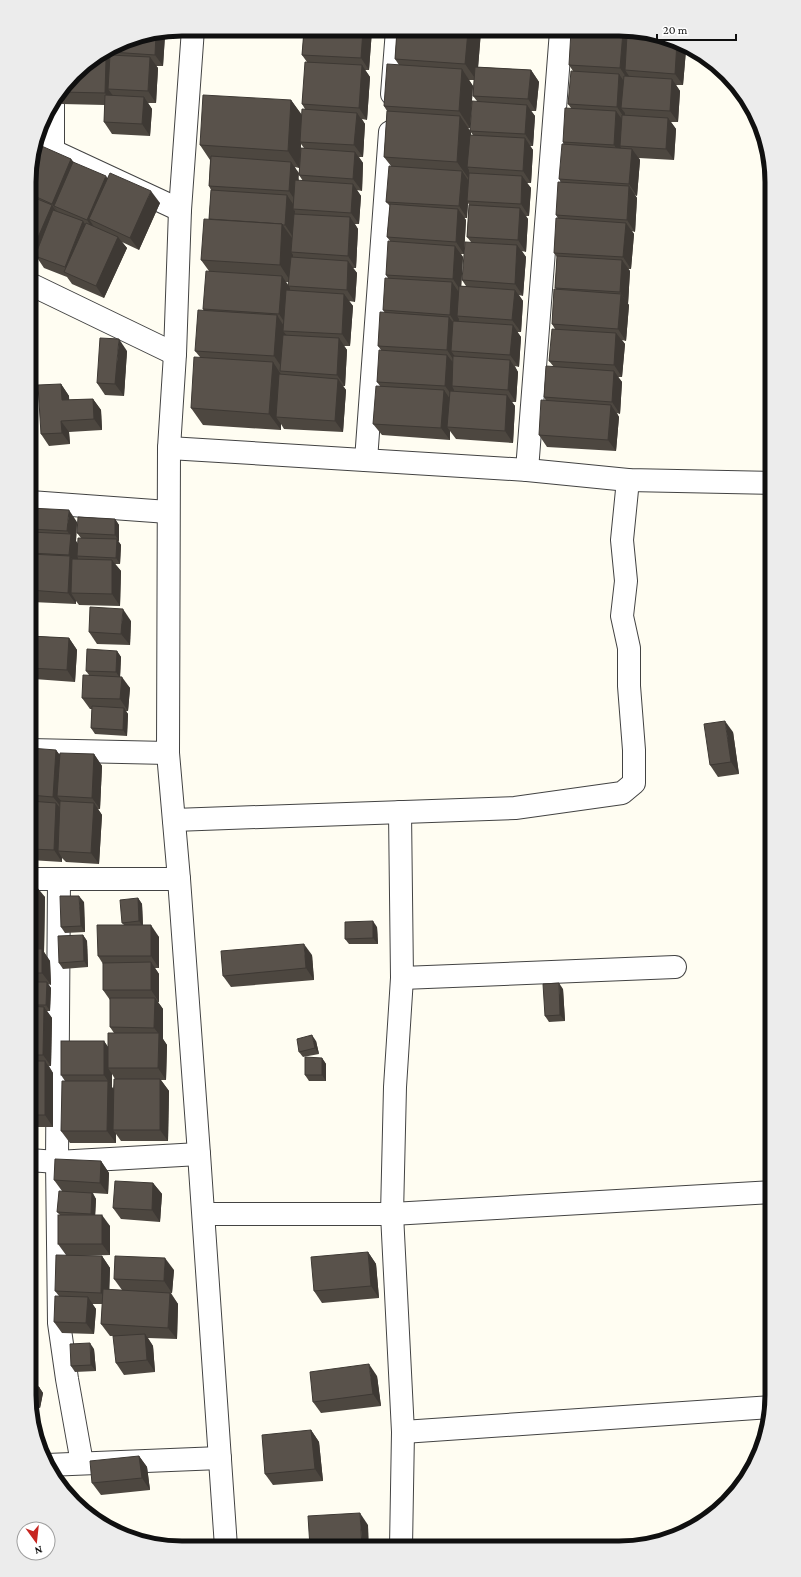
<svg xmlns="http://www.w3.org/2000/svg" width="801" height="1577" font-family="'Crimson Pro',serif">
  <rect width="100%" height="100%" fill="#fffdf2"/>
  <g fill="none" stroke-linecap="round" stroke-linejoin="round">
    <!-- minor casing -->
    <g stroke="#434343" stroke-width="24">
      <g id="minor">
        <path d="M193 29 180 210 175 354 169 448 168 753 179 879 199 1154 226 1547"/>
        <path d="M392 94 397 30"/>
        <path d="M36 143 180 210"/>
        <path d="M53 151V103"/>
        <path d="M30 284 175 354"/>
        <path d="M169 448 527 470 628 480 772 483"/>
        <path d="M366 460 390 132"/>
        <path d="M527 470 561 31"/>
        <path d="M30 502 168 512"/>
        <path d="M30 750 168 753"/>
        <path d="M400 812 402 978 395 1087 392 1214 403 1432 401 1547"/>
        <path d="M174 820 515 808 622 793 634 783V750L629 686V648L622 616 626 581 622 540 628 480"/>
        <path d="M30 879H179"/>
        <path d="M59 879 57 1162 59 1323 67 1379 82 1463"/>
        <path d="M402 978 675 967"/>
        <path d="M29 1160 57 1162 199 1154"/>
        <path d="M204 1214H392L772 1192"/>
        <path d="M403 1432 771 1407"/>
        <path d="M47 1465 220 1458"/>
      </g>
    </g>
    <!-- minor -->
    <use href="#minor" stroke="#fff" stroke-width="22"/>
  </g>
  <!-- wall -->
  <g fill="#4d4740" fill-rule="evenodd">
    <path d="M304 30H372L369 70H365L370 77 367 120 362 119 365 124 363 157H359L363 163 362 191 357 190 361 196 359 224H355L358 229 356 268H353L357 273 355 302 349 301 353 306 350 346H344L347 350 345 386H343L346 390 343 432 284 429 281 424V430L203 425 191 408 200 357 195 351 204 311 203 309 209 271 201 260 209 219 211 190 209 186 210 160 200 145 291 100 302 115 305 109 302 104 307 62 302 55ZM301 144 304 148H301ZM295 167 299 168V175L303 181H299ZM286 282H289L288 285Z"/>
    <path d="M397 30 481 31 478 67 531 70 539 82 536 111H531L535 116 533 146H530L533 150 531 183H527L531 188 529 216H526L528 219 526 252 522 251 526 257 523 296 519 295 523 301 521 332H517L521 337 519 367 515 366 518 372 516 402H512L515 406 513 443 456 439 450 431V440L382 435 373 424 380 386 377 382 381 350 378 346 385 313 383 310 388 278 386 275 390 241 387 237 390 206 386 202 391 166 384 157 387 111 384 106 399 65 395 59ZM469 80H474L473 96 477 101 470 131 473 135H471V132L468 128H470L473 86ZM468 203 469 205 467 237 471 242 462 280 466 286H461L463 257 461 254H464L466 220 464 218H467Z"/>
    <path d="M623 32 627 38H666L680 43 686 50 683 85H676L680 91 678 122H671L676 129 674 160 639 158 640 160 637 196 635 195 637 198 635 232 632 231 634 234 631 269H628L630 271 628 304 629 305 626 341 622 340 625 344 622 377H618L622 382 620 414 617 413 619 417 616 451 547 447 539 435 546 401 544 397 554 367 549 361 555 329 552 324 556 289 555 288 557 257 554 253 558 218 556 215 561 182 559 179 564 144 563 142 571 108 568 104 573 71 569 65Z"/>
    <path d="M165 35 163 66H156L158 68 156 103H148L152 109 150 136 112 134 104 122 105 105 62 104 57 98 81 67 124 41Z"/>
    <path d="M35 149 71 159 74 163 160 203 139 250 122 242 127 248 104 298 72 284 67 277 44 268 38 259 30 256V162Z"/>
    <path d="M127 351 124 396 105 395 97 383Z"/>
    <path d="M61 384 69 396V400L93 399 101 410 102 430 69 432 70 444 49 446 41 434Z"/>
    <path d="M115 519 119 525V541H118L121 545 120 564H115L121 571 120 606 79 605 76 601V604L32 602 30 599V544L31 533 30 532V529L77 522 76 541 78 544 81 538 77 533Z"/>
    <path d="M131 621 130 645 97 644 89 632Z"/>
    <path d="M30 636 69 638 77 650 75 682 34 679 30 673Z"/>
    <path d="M117 651 121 657 120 677 130 688 128 711H126L128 714 127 736 95 734 91 728 92 709H90L82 698 89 675 86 671Z"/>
    <path d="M772 662V706L768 701Z"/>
    <path d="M733 732 739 774 718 777 710 765Z"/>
    <path d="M56 750 59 754H94L102 766 100 809H98L102 815 99 864 66 862 62 858V862L30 860V795Z"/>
    <path d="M30 885 45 897 44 952 50 961 51 985 48 984 51 988 50 1011H47L52 1018 51 1066H49L53 1073V1127H29Z"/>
    <path d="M138 898 142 904 143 925 159 937V968H155L159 974V1002H158L163 1009V1039L167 1045 166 1080H161L169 1091 168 1141H121L116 1134V1143H70L61 1131 65 1081 61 1075 104 1041 108 1047 114 1033 110 1027V1000L103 990V964L98 956 124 925 122 923ZM112 1074 115 1079 113 1089 112 1087Z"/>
    <path d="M84 902 85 932 65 933 61 927Z"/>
    <path d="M377 927 378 944H349L345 939Z"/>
    <path d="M83 935 87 941 88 967 63 969 59 963Z"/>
    <path d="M312 955 314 980 231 987 223 976Z"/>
    <path d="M563 989 565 1021 549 1022 545 1016Z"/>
    <path d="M316 1041 319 1054 303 1057 299 1052Z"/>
    <path d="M322 1058 326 1064V1081H309L305 1075Z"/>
    <path d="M101 1161 109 1173 108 1194 93 1193 96 1199 95 1215 110 1226V1255L78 1256H102L110 1268 109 1290H122L114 1279 174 1270 172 1293H171L178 1304 177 1339 148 1338 153 1346 155 1372 124 1375 116 1363V1336H110L101 1324 103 1304H92L96 1309 94 1334 62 1333 54 1322 59 1296 55 1291 66 1255 58 1244 60 1215 57 1212 62 1191 54 1180Z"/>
    <path d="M153 1183 162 1194 160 1222 121 1219 113 1208Z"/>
    <path d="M368 1252 376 1264 379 1298 322 1303 314 1291Z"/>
    <path d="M94 1349 96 1371 75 1372 71 1366Z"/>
    <path d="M377 1376 381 1406 321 1413 313 1402Z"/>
    <path d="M39 1387 43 1393 40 1408 31 1406 29 1395Z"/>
    <path d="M311 1430 319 1442 323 1481 273 1485 265 1474Z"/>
    <path d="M139 1456 147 1467 150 1490 101 1495 92 1483Z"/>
  </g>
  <!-- shaded-wall -->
  <g fill="#3e3934">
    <path d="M363 30H372L369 70 361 58Z"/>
    <path d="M468 31H481L477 81 465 64Z"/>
    <path d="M623 32 631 43 625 70 629 76 628 80 620 68Z"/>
    <path d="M164 33 165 35 163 66 155 55 156 34Z"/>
    <path d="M677 42 680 43 686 50 683 85 675 74Z"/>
    <path d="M113 47 111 52 112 54 111 68 108 89 114 97 113 105 105 93 106 61 103 57V53Z"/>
    <path d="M150 57 158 68 156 103 148 91Z"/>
    <path d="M362 65 370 77 367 120 359 108Z"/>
    <path d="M462 69 473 86 470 128 459 111Z"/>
    <path d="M531 70 539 82 536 111 528 99Z"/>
    <path d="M619 74 627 86 621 108 625 113V119L617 107Z"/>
    <path d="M672 79 680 91 678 122 670 111Z"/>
    <path d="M144 97 152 109 150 136 142 124Z"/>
    <path d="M291 100 303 117 300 142 301 144 299 168 288 151Z"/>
    <path d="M527 105 535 116 533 146 525 134Z"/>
    <path d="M616 111 624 122 620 146 622 150V157L614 145Z"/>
    <path d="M357 113 365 124 363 157 354 145Z"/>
    <path d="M460 116 471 132 469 168 467 167 469 170V179L457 162Z"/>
    <path d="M668 118 676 129 674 160 666 149Z"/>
    <path d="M525 138 533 150 531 183 523 171Z"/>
    <path d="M632 149 640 160 637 196 629 184Z"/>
    <path d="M355 152 363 163 362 191 353 179Z"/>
    <path d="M71 159 80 170 54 206 60 215 52 204Z"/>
    <path d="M291 162 299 173 297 203 289 191Z"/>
    <path d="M462 171 470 183 467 201 468 203 467 218 459 206Z"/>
    <path d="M106 176 114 188 89 219 96 230 95 232 87 220Z"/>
    <path d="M522 176 531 188 529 216 521 204Z"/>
    <path d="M353 184 361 196 359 224 351 213Z"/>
    <path d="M629 186 637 198 635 232 627 220Z"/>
    <path d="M151 191 160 203 139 250 130 238Z"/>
    <path d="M287 195 295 207 293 209 295 211 293 237 285 225Z"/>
    <path d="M52 205 60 217 39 257 33 249Z"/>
    <path d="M520 208 528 219 526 252 518 240Z"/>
    <path d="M458 209 466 220 464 254 456 242Z"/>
    <path d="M350 217 358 229 356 268 348 256Z"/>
    <path d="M83 221 91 233 71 275 65 267Z"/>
    <path d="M626 223 634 234 631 269 623 257Z"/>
    <path d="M282 224 294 241 291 252 293 255 291 282 280 265Z"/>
    <path d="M118 237 127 248 104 298 96 286Z"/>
    <path d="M517 245 526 257 523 296 515 284Z"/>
    <path d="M455 246 463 257 461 291 453 279Z"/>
    <path d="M622 260 630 271 628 304 620 292Z"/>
    <path d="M348 261 357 273 355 302 347 290Z"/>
    <path d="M282 276 290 288 287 326 279 314Z"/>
    <path d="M452 282 460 294 457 316 459 319 458 327 450 315Z"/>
    <path d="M515 290 523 301 521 332 512 320Z"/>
    <path d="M344 294 353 306 350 346 342 334Z"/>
    <path d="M621 294 629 305 626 341 618 329Z"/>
    <path d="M277 315 287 331H283L288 337 285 372 274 356Z"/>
    <path d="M449 317 458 329 451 351 456 358 455 362 447 350Z"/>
    <path d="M513 325 521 337 519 367 510 355Z"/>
    <path d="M616 333 625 344 622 377 614 365Z"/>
    <path d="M30 337 31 339 30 367Z"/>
    <path d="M339 338 347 350 345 386 337 375Z"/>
    <path d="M119 339 127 351 124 396 115 384Z"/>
    <path d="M447 355 456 366 452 386 454 390V398L445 386Z"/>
    <path d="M510 360 518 372 516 402 508 390Z"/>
    <path d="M273 362 284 379 276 417 281 424V430L269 414Z"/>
    <path d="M614 371 622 382 620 414 612 402Z"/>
    <path d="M338 379 346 390 343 432 335 421Z"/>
    <path d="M61 384 69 396 70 412 62 400Z"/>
    <path d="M444 390 452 402 447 427 450 431V440L441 428Z"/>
    <path d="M507 395 515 406 513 443 505 431Z"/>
    <path d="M93 399 101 410 102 430 94 419Z"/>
    <path d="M611 405 619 417 616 451 608 440Z"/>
    <path d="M61 421 69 432 70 444 62 433Z"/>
    <path d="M69 510 77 522 76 541 79 546 77 556 78 558V567L69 555 71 536 67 531Z"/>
    <path d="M115 519 119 525V541L115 535Z"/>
    <path d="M117 539 121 545 120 564 116 558Z"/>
    <path d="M70 556 78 568 71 593 76 601V604L68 593Z"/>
    <path d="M112 560 121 571 120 606 112 594Z"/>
    <path d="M123 609 131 621 130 645 121 634Z"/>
    <path d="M69 638 77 650 75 682 67 670Z"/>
    <path d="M117 651 121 657 120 678 116 672Z"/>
    <path d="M122 677 130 688 128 711 120 699Z"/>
    <path d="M124 708 128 714 127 736 123 730Z"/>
    <path d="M725 721 733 732 739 774 731 762Z"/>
    <path d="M56 750 64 761 57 796 62 802V808L53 797Z"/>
    <path d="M94 754 102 766 100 809 92 798Z"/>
    <path d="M56 803 65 814 58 851 62 858V862L54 850Z"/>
    <path d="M94 803 102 815 99 864 91 853Z"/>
    <path d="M36 886 45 897 44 952 50 961 51 985 42 973V954L36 945Z"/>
    <path d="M79 896 84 902 85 932 81 926Z"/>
    <path d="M138 898 142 904 143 927 139 921Z"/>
    <path d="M373 921 377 927 378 944 373 938Z"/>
    <path d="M151 925 159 937V968L151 956Z"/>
    <path d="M83 935 87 941 88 967 84 961Z"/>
    <path d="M304 944 312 955 314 980 306 968Z"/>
    <path d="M151 962 159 974V1002L151 990Z"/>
    <path d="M47 982 51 988 50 1011 46 1005Z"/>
    <path d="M559 983 563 989 565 1021 560 1015Z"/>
    <path d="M155 998 163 1009V1039L167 1045 166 1080 158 1068 159 1034 154 1028Z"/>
    <path d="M44 1007 52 1018 51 1066 43 1055Z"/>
    <path d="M312 1035 316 1041 319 1054 315 1048Z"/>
    <path d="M104 1041 112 1053 108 1068 112 1074V1087L104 1075Z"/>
    <path d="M322 1058 326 1064V1081L322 1075Z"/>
    <path d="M45 1061 53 1073V1127L45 1115Z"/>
    <path d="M160 1079 169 1091 168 1141 160 1130Z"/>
    <path d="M108 1081 116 1093 113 1130 116 1134V1143L107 1131Z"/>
    <path d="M101 1161 109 1173 108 1194 100 1183Z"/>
    <path d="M153 1183 162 1194 160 1222 152 1210Z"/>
    <path d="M92 1193 96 1199 95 1220 91 1214Z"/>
    <path d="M102 1215 110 1226V1255L102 1244Z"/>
    <path d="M368 1252 376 1264 379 1298 371 1286Z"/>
    <path d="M102 1256 110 1268 109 1304 101 1293Z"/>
    <path d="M165 1258 174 1270 172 1293 164 1281Z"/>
    <path d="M170 1293 178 1304 177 1339 168 1328Z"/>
    <path d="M88 1297 96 1309 94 1334 86 1323Z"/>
    <path d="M145 1334 153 1346 155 1372 147 1360Z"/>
    <path d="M90 1343 94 1349 96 1371 91 1365Z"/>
    <path d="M369 1364 377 1376 381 1406 373 1394Z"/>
    <path d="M39 1387 43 1393 40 1408 36 1402Z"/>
    <path d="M311 1430 319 1442 323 1481 315 1469Z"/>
    <path d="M139 1456 147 1467 150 1490 142 1478Z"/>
    <path d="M360 1513 368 1525 369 1547H362Z"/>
  </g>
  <!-- building -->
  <g fill="#59524b" stroke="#3e3934">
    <path d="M304 30H363L361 58 302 55Z"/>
    <path d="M397 30 468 31 465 64 395 59Z"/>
    <path d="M571 31 623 32 620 68 569 65Z"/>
    <path d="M156 34 155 55 111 52V48L124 41Z"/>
    <path d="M627 35 666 38 677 42 675 74 625 70Z"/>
    <path d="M103 53V57H97Z"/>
    <path d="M110 55 150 57 148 91 108 89Z"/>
    <path d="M93 60H106L105 93 61 92 81 67Z"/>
    <path d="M305 62 362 65 359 108 302 104Z"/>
    <path d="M387 64 462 69 459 111 384 106Z"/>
    <path d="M475 67 531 70 528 99 473 96Z"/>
    <path d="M571 71 619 74 617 107 568 104Z"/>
    <path d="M624 76 672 79 670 111 621 108Z"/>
    <path d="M105 95 144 97 142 124 104 122Z"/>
    <path d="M203 95 291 100 288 151 200 145Z"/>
    <path d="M472 101 527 105 525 134 470 131Z"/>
    <path d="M565 108 616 111 614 145 563 142Z"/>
    <path d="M302 109 357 113 354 145 300 142Z"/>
    <path d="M387 111 460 116 457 162 384 157Z"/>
    <path d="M622 115 668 118 666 149 620 146Z"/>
    <path d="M470 135 525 138 523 171 467 167Z"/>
    <path d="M37 144 71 159 52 204 30 194V162Z"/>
    <path d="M562 144 632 149 629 184 559 179Z"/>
    <path d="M301 148 355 152 353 179 299 175Z"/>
    <path d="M211 156 291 162 289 191 209 186Z"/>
    <path d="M73 162 106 176 87 220 54 206Z"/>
    <path d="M389 166 462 171 459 206 386 202Z"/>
    <path d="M110 173 151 191 130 238 89 219Z"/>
    <path d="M469 173 522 176 521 204 467 201Z"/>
    <path d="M295 180 353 184 351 213 293 209Z"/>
    <path d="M558 182 629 186 627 220 556 215Z"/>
    <path d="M211 190 287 195 285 225H283L282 224 209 219Z"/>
    <path d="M30 196 52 205 33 249 30 248Z"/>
    <path d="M390 204 458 209 456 242 387 237Z"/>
    <path d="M469 205 520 208 518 240 467 237Z"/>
    <path d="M53 210 83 221 65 267 35 256Z"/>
    <path d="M294 214 350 217 348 256 291 252Z"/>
    <path d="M556 218 626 223 623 257 554 253Z"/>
    <path d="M204 219 282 224 280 265 201 260Z"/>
    <path d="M86 223 118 237 96 286 64 272Z"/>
    <path d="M388 241 455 246 453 279 386 275Z"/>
    <path d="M465 242 517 245 515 284 462 280Z"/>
    <path d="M557 256 622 260 620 292 555 288Z"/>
    <path d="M291 257 348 261 347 290 288 286Z"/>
    <path d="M206 271 282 276 279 314 203 309Z"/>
    <path d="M385 278 452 282 450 315 383 310Z"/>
    <path d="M459 286 515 290 512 320 457 316Z"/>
    <path d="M554 289 621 294 618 329 552 324Z"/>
    <path d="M286 290 344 294 342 334 283 331Z"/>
    <path d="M198 310 277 315 274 356 195 351Z"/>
    <path d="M380 312 449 317 447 350 378 346Z"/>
    <path d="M453 321 513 325 510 355 451 351Z"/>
    <path d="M552 329 616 333 614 365 549 361Z"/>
    <path d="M283 335 339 338 337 375 280 371Z"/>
    <path d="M100 338 119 339 115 384 97 383Z"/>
    <path d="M379 350 447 355 445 386 377 382Z"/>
    <path d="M453 356 510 360 508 390 452 386Z"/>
    <path d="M194 357 273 362 269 414 191 408Z"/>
    <path d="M546 366 614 371 612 402 544 397Z"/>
    <path d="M279 374 338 379 335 421 276 417Z"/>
    <path d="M61 384 62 400 93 399 94 419 61 421 62 433 41 434 38 385Z"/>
    <path d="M376 386 444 390 441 428 373 424Z"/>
    <path d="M450 391 507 395 505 431 447 427Z"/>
    <path d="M541 400 611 405 608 440 539 435Z"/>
    <path d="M30 508 69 510 67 531 30 529Z"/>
    <path d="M78 517 115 519V535L77 533Z"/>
    <path d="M31 532 71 534 69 555 30 553Z"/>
    <path d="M78 538 117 539 116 558 77 556Z"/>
    <path d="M30 554 70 556 68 593 30 590Z"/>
    <path d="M72 559 112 560V594L71 593Z"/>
    <path d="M90 607 123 609 121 634 89 632Z"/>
    <path d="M30 636 69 638 67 670 30 668Z"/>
    <path d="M87 649 117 651 116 672 86 671Z"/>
    <path d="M772 662V701H768Z"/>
    <path d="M83 675 122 677 120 699 82 698Z"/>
    <path d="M92 706 124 708 123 730 91 728Z"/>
    <path d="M725 721 731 762 710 765 704 724Z"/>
    <path d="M30 748 56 750 53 797 30 795Z"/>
    <path d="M60 753 94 754 92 798 57 796Z"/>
    <path d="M30 801 56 803 54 850 30 849Z"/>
    <path d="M60 801 94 803 91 853 58 851Z"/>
    <path d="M30 885 36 886V945H29Z"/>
    <path d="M60 896H79L81 926 61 927Z"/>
    <path d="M138 898 139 921 122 923 120 900Z"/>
    <path d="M373 921V938L345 939V922Z"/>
    <path d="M97 925H151V956H98Z"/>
    <path d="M83 935 84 961 59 963 58 936Z"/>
    <path d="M304 944 306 968 223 976 221 951Z"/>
    <rect x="29" y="949" width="13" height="24"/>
    <path d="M151 962V990H103V963Z"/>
    <path d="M29 982H47L46 1005H29Z"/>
    <path d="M559 983 560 1015 545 1016 543 984Z"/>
    <path d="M110 998H155L154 1028 110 1027Z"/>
    <path d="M29 1006 44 1007 43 1055H29Z"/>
    <path d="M108 1033H159L158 1068H108Z"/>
    <path d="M312 1035 315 1048 299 1052 297 1039Z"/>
    <rect x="61" y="1041" width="43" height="34"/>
    <path d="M305 1057 322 1058V1075H305Z"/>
    <rect x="29" y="1061" width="16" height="54"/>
    <path d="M114 1079H160V1130H113Z"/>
    <path d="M62 1081H108L107 1131H61Z"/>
    <path d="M55 1159 101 1161 100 1183 54 1180Z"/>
    <path d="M115 1181 153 1183 152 1210 113 1208Z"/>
    <path d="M59 1191 92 1193 91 1214 57 1212Z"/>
    <rect x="58" y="1215" width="44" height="29"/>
    <path d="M368 1252 371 1286 314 1291 311 1257Z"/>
    <path d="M56 1255 102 1256 101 1293 55 1291Z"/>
    <path d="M115 1256 165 1258 164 1281 114 1279Z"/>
    <path d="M103 1289 170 1293 168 1328 101 1324Z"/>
    <path d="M55 1296 88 1297 86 1323 54 1322Z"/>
    <path d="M145 1334 147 1360 116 1363 113 1336Z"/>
    <path d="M90 1343 91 1365 71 1366 70 1344Z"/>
    <path d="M369 1364 373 1394 313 1402 310 1372Z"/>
    <path d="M29 1385 39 1387 36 1402 30 1401 29 1395Z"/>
    <path d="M311 1430 315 1469 265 1474 262 1435Z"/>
    <path d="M139 1456 142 1478 92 1483 90 1461Z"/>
    <path d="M360 1513 362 1547H310L308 1516Z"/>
  </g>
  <!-- crop -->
  <path d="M0 0H801V1577H0ZM182 36H619A146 146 0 0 1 765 182V1395A146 146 0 0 1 619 1541H182A146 146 0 0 1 36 1395V182A146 146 0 0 1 182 36Z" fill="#ececec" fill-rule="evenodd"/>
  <path fill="none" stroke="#101010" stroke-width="5" d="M182 36H619A146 146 0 0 1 765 182V1395A146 146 0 0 1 619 1541H182A146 146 0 0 1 36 1395V182A146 146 0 0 1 182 36Z"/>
  <!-- north arrow -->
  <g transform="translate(36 1541) rotate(165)"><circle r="19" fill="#ffffff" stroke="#9f9f9f"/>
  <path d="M0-3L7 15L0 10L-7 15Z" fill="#c72520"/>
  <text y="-6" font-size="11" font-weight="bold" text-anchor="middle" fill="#101010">N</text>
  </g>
  <!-- scale -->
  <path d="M657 34v6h79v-6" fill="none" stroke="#101010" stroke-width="2"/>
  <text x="663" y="34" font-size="12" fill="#101010" stroke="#ffffff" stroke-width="3" paint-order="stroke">20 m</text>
</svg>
